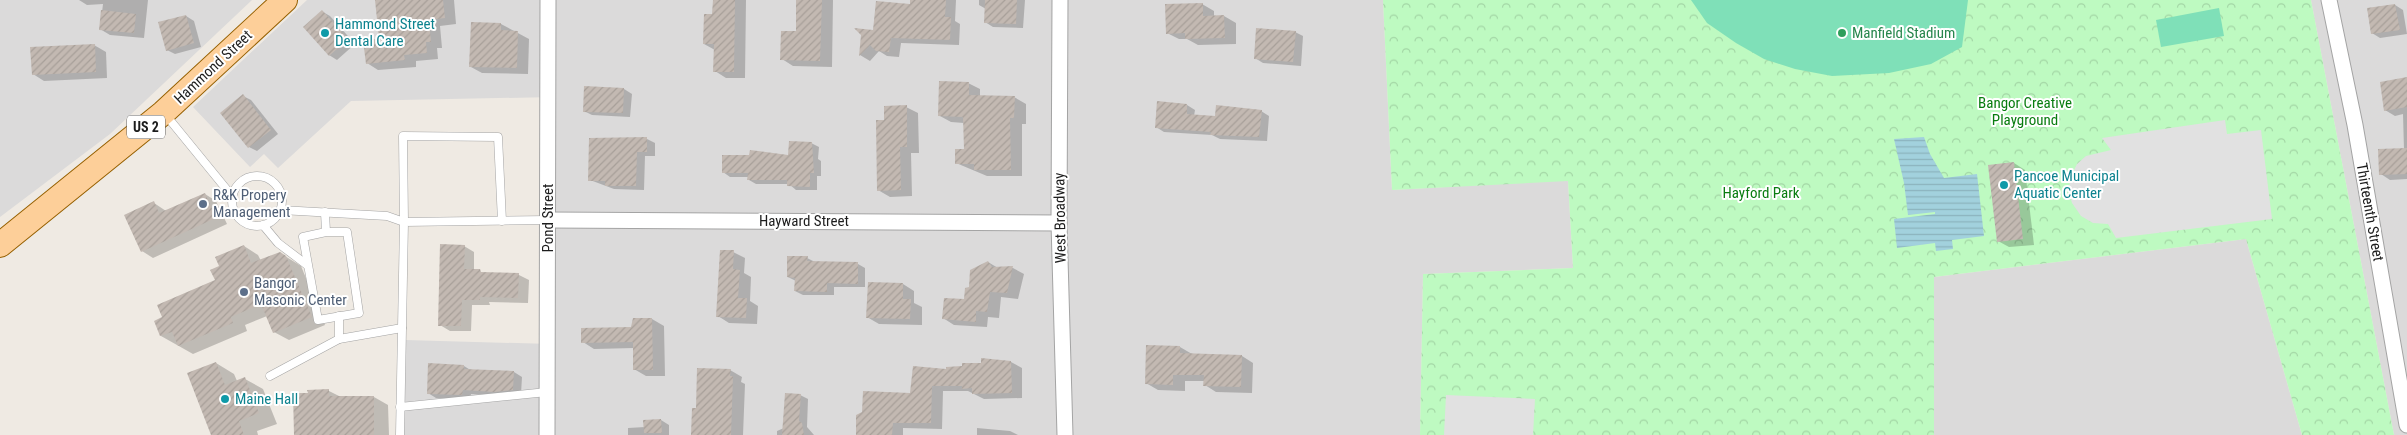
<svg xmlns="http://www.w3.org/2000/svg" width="2407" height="435" font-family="'Roboto Condensed',sans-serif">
  <defs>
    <pattern id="park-crowns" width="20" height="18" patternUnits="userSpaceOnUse" patternTransform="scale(1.25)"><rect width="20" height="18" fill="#befac1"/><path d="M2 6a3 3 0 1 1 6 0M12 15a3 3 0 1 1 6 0" fill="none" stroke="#a3d6a5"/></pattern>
    <pattern id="water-rules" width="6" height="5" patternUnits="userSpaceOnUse" patternTransform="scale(1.25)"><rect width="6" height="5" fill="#a2d1dd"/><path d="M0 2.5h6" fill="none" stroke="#8bb3bd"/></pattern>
    <pattern id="building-hatch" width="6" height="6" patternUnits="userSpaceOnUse" patternTransform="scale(1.25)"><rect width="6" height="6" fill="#c3b9b2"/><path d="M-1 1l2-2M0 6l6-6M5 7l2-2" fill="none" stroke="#a79f99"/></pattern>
  </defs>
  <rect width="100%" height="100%" fill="#efeae3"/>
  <!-- residential -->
  <g fill="#dbdada">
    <path d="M0 0H252L110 134 0 217Z"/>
    <path d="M307 0H1383L1392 190 1568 180 1573 268 1423 274 1420 435H402L405 340 551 344 554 97 351 101 278 168 264 154 250 167 193 107Z"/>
    <path d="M2311 0H2407V435H2394Z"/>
    <path d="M2246 239 2302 435H1934V277Z"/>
  </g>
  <!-- park -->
  <path fill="url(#park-crowns)" d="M1383 0H2311L2394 435H2302L2246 239 1934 277V435H1420L1423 274 1573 268 1568 181 1392 190Z"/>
  <!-- pitch -->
  <g fill="#7fe0b8">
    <path d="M1691 0H1968L1962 47 1931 64 1889 73 1832 76 1795 69 1764 59 1736 43 1707 23Z"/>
    <path d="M2219 8 2224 36 2161 47 2156 20Z"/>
  </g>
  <!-- parking -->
  <g fill="#e1e1e1">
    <path d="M2225 120 2227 134 2261 130 2272 219 2116 238 2108 224 2093 223 2081 216 2072 203 2069 193 2070 178 2077 164 2086 156 2111 150 2102 138Z"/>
    <path d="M1446 395 1535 399 1533 435H1444Z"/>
  </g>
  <!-- water -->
  <path fill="url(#water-rules)" d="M1924 137 1930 154 1944 178 1977 174 1984 236 1952 240 1953 249 1936 251 1935 243 1897 248 1894 219 1935 214V212L1908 215 1904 183 1894 139Z"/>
  <!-- shadow -->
  <g fill="#0003">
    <path d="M79 0H148L144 38 110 35 100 29 103 4 87 5Z"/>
    <path d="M377 0H454L456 24 440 26 442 48H437L438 59 416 61V67L378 70 367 63 380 40Z"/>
    <path d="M714 0H746L745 78H726L715 71V50L704 44 714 15Z"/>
    <path d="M798 0H833L832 67 793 66 782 59 797 33Z"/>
    <path d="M912 0H956L955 21 960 24 959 45 901 43 899 57 887 56 879 51 870 61 860 55 862 35 874 31 911 5Z"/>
    <path d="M979 0H1025L1023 28 993 27 985 22 986 9 979 5Z"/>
    <path d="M1202 4 1214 11V16H1224L1236 23V44L1198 45 1187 39H1179L1167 33Z"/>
    <path d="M2395 5 2403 10 2407 34 2380 38 2372 33 2368 9Z"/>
    <path d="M323 12 330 16 355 44 337 60 329 55Z"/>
    <path d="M186 16 194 21 201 47 175 54 167 50Z"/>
    <path d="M501 24 529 39 528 74 482 73 471 67Z"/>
    <path d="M1295 32 1303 36 1301 66 1263 63 1255 58Z"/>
    <path d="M94 45 106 52 107 78 44 81 33 74Z"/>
    <path d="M2407 78V179L2390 180 2381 174 2404 150 2403 114 2395 116 2385 110Z"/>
    <path d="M968 83 980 89V97H1014L1026 104V124H1022V176H987L956 163 965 150 964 123 951 122 940 116Z"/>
    <path d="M624 89 632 94 630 117 592 115 584 111Z"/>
    <path d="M243 96 251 100 278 134 257 151 249 147Z"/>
    <path d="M1158 103 1187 105 1195 110 1194 116 1216 118 1261 111 1269 116 1267 141 1220 139 1212 135 1164 132 1156 127Z"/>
    <path d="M906 107 918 113 919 153H911L912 196 890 197 878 190 885 121Z"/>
    <path d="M647 139 655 143V156H645L644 190 614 189 590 180Z"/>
    <path d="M811 143 819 147 818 159 821 161V176H817V190H796L789 184H756L749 180V177H730L723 172 789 156Z"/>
    <path d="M2014 163 2025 170 2034 245 2009 247 1998 241Z"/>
    <path d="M205 194 216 201 227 224 153 258 142 251 154 203 166 211Z"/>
    <path d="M244 246 258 255 261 261 280 253 301 266 325 325 289 340 274 332 267 316 245 325 247 331 193 354 161 336 156 322 216 281 221 266Z"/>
    <path d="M464 246 474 252V270L486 274 519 275 529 280 528 303 489 302 490 305H472L471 331H450L440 325Z"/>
    <path d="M733 252 745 258 744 273 751 277 750 301 758 306 757 324 729 323 718 316Z"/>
    <path d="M807 258 815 262 858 264 865 268V287H834V295H803L795 291 796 281 788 277Z"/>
    <path d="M988 262 998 268H1013L1024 274 1018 299 1001 297 999 318 988 317 987 327 954 325 943 318 965 301 970 288Z"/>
    <path d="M903 284 914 291V303L922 307V325L879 324 867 317Z"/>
    <path d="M652 319 664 326 665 376H646L634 369V348L594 349 583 342 631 328 634 320Z"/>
    <path d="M1147 346 1180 347 1192 354 1242 356 1253 363 1252 393 1216 392 1205 385V381H1185V391L1158 390 1146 383Z"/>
    <path d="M1011 362 1022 368V398L984 399 968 391H943L942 429 903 428V435H857L947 370Z"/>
    <path d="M216 363 234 374 237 381 245 379 263 389 277 424 257 431 258 435H212Z"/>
    <path d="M464 366 472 371 514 372 522 377 521 394 503 396 471 394 470 399 436 398 428 393Z"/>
    <path d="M730 370 742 377 741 382 745 384 743 435H692Z"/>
    <path d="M309 391H329L341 397H374L388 405 389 435H295Z"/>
    <path d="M800 395 808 399 807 427 814 435H777V431L784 428Z"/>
    <path d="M661 420 669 425V435H628V428L645 427Z"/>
    <path d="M977 428 1010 431 1018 435H977Z"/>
  </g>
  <!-- building -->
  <g fill="url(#building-hatch)">
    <path d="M375 0H443L445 18 429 20 431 42H426L427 53 404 55 405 60 366 64 363 40 379 39Z"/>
    <path d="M713 0H735L734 72H713L714 44H703L704 14H712Z"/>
    <path d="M796 0H822L820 61 780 60 781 31H796Z"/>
    <path d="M910 0H946L945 17H951L950 40 891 38 889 52 876 51 870 45 859 56 861 35 854 28 873 30 876 1 910 4Z"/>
    <path d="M985 0H1017L1016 24 984 23Z"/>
    <path d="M1203 3V16L1224 15 1225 38 1185 39V33L1166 34 1165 4Z"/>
    <path d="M2395 4 2400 30 2371 34 2367 8Z"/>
    <path d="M101 10 136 14 134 33 99 30Z"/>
    <path d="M322 10 348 39 329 56 303 27Z"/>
    <path d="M186 15 194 43 166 51 158 22Z"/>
    <path d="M471 22 501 23V30L518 31 517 68 469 67Z"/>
    <path d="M1256 28 1296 31 1293 62 1254 59Z"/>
    <path d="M95 44 96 72 32 75 30 47Z"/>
    <path d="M2407 77V107L2384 111 2380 82Z"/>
    <path d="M939 81 969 82V95L1015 96 1014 118H1010L1011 170H974V164H955V149H964L963 117 938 116Z"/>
    <path d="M584 86 624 88 623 113 583 112Z"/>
    <path d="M243 94 271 130 248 148 220 113Z"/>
    <path d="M1157 101 1187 104V114L1215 116 1216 105 1262 110 1259 137 1210 135 1211 132 1155 128Z"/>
    <path d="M907 105V147H900L901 190 877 191 876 120H884V106Z"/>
    <path d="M647 137V152H637L636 186H605V181H588L589 138Z"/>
    <path d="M789 141 812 142 814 173H810V187L787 186V180H747L748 173H722V155H749L750 150 788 155Z"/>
    <path d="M2407 148V174L2379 175 2378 149Z"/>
    <path d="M2014 162 2023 239 1997 242 1988 165Z"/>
    <path d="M205 193 216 218 141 252 124 215 154 201 159 213Z"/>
    <path d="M440 244 465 245 464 269H480L481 272 519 273 518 298 480 297V300H462L461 326H438Z"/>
    <path d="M244 245 251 263 280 252 286 256 312 317 273 333 261 304 231 317 233 323 178 346 172 332 160 336 154 321 162 317 157 305 215 280 210 270 219 266 215 257Z"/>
    <path d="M720 250H734L733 269 740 270 738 298H747L746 318 716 317Z"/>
    <path d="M787 256H808L807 261 858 262V284L827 283V292L794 291 795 278 787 277Z"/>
    <path d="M988 261 992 267 1013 266 1007 293 990 292 987 312 976 311V322L942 319 944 298 964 299 965 288 969 287 970 270Z"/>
    <path d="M868 282 903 283V299H911L910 319 866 318Z"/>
    <path d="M633 318H652L653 370H633V342L581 343V328L631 327Z"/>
    <path d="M1146 345 1180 346V353L1242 355 1241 387 1203 386 1204 375H1173V385L1145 384Z"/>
    <path d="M981 358 1011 361 1012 393 972 394V388L962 389V386H932L931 423H893L892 435H856V415L862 412 863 391 910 393 913 366 946 369V367L962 366V363H981Z"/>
    <path d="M216 362 225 385 245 377 259 413 239 421 244 435H211L187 373Z"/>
    <path d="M428 363 464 365V369L514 371 513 390 494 392 463 390 462 395 427 394Z"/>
    <path d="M697 368 731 369 730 376H733L731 435H691L692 408H696Z"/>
    <path d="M329 389V396H374V435H294L293 393H308L307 390Z"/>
    <path d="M785 393 801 394 799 421 802 423 804 435H782Z"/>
    <path d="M661 419 662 433H644L643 420Z"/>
  </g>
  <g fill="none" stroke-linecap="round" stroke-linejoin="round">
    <!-- lane casing -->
    <g stroke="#a4a4a4" stroke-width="9">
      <g id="lane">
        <path d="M165 114 232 196"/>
        <circle cx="257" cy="201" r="25"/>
        <path d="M281 210 387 216 404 222 403 136 498 137 502 221"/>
        <path d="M325 212 326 232H347L359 313 318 320 303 237 326 232"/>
        <path d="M263 225 278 243 307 265"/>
        <path d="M339 339 402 328"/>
        <path d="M270 376 339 339V316"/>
        <path d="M400 407 547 392"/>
        <path d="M400 435 404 222 548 220"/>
      </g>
    </g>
    <!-- street casing -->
    <g stroke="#a4a4a4" stroke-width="17">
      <g id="street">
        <path d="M1060 0 1059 223 1065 435"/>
        <path d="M2329 0 2355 125 2407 425"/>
        <path d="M548 220 1059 223"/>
        <path d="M547 435 548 0"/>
      </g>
    </g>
    <!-- primary casing -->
    <g stroke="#966000" stroke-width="26">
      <path id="primary" d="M0 245 163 113 285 0"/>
    </g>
    <!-- lane -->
    <use href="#lane" stroke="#fff" stroke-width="8"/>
    <!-- street -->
    <use href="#street" stroke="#fff" stroke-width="15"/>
    <!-- primary -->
    <use href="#primary" stroke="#fdcf99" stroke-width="24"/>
  </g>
  <!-- markers -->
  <g fill="#0f9aa8" stroke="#fff" stroke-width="2">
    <circle cx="325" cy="33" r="5"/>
    <circle cx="2004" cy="185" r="5"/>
    <circle cx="225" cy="399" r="5"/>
  </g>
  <circle fill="#2e9e5b" stroke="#fff" stroke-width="2" cx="1842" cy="33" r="5"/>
  <g fill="#5c6f8a" stroke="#fff" stroke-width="2">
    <circle cx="203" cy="204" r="5"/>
    <circle cx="244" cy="292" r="5"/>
  </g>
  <g text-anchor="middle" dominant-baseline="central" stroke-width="4" stroke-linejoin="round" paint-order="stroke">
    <!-- shield labels -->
    <rect fill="#fff" stroke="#616161" stroke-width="1" x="127" y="115.5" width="38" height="23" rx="4"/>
    <g font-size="14" font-weight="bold" fill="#1d1d1d">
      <text x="146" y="127">US 2</text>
    </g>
    <!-- culture labels -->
    <g font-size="15" fill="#0d838f" stroke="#fff" text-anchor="start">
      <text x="335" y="24">Hammond Street<tspan x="335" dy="17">Dental Care</tspan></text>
      <text x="2014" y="176">Pancoe Municipal<tspan x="2014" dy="17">Aquatic Center</tspan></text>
      <text x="235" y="399">Maine Hall</text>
    </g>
    <!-- leisure labels -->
    <g font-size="15" fill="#27864d" stroke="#fff" text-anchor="start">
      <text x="1852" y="33">Manfield Stadium</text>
    </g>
    <!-- street labels -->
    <g font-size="15" fill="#1d1d1d" stroke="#fff">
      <text transform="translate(213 67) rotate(-43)">Hammond Street</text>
      <text transform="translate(2370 212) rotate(80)">Thirteenth Street</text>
      <text transform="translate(548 218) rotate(-90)">Pond Street</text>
      <text transform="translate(1060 218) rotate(-91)">West Broadway</text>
      <text x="804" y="221">Hayward Street</text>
    </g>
    <!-- park labels -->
    <g font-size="15" fill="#097d10" stroke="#fff">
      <text x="2025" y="103">Bangor Creative<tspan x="2025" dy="17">Playground</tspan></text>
      <text x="1761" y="193">Hayford Park</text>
    </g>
    <!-- service labels -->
    <g font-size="15" fill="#4e5e75" stroke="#fff" text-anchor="start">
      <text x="213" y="195">R&amp;K Propery<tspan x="213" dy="17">Management</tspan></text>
      <text x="254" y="283">Bangor<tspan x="254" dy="17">Masonic Center</tspan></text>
    </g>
  </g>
</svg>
